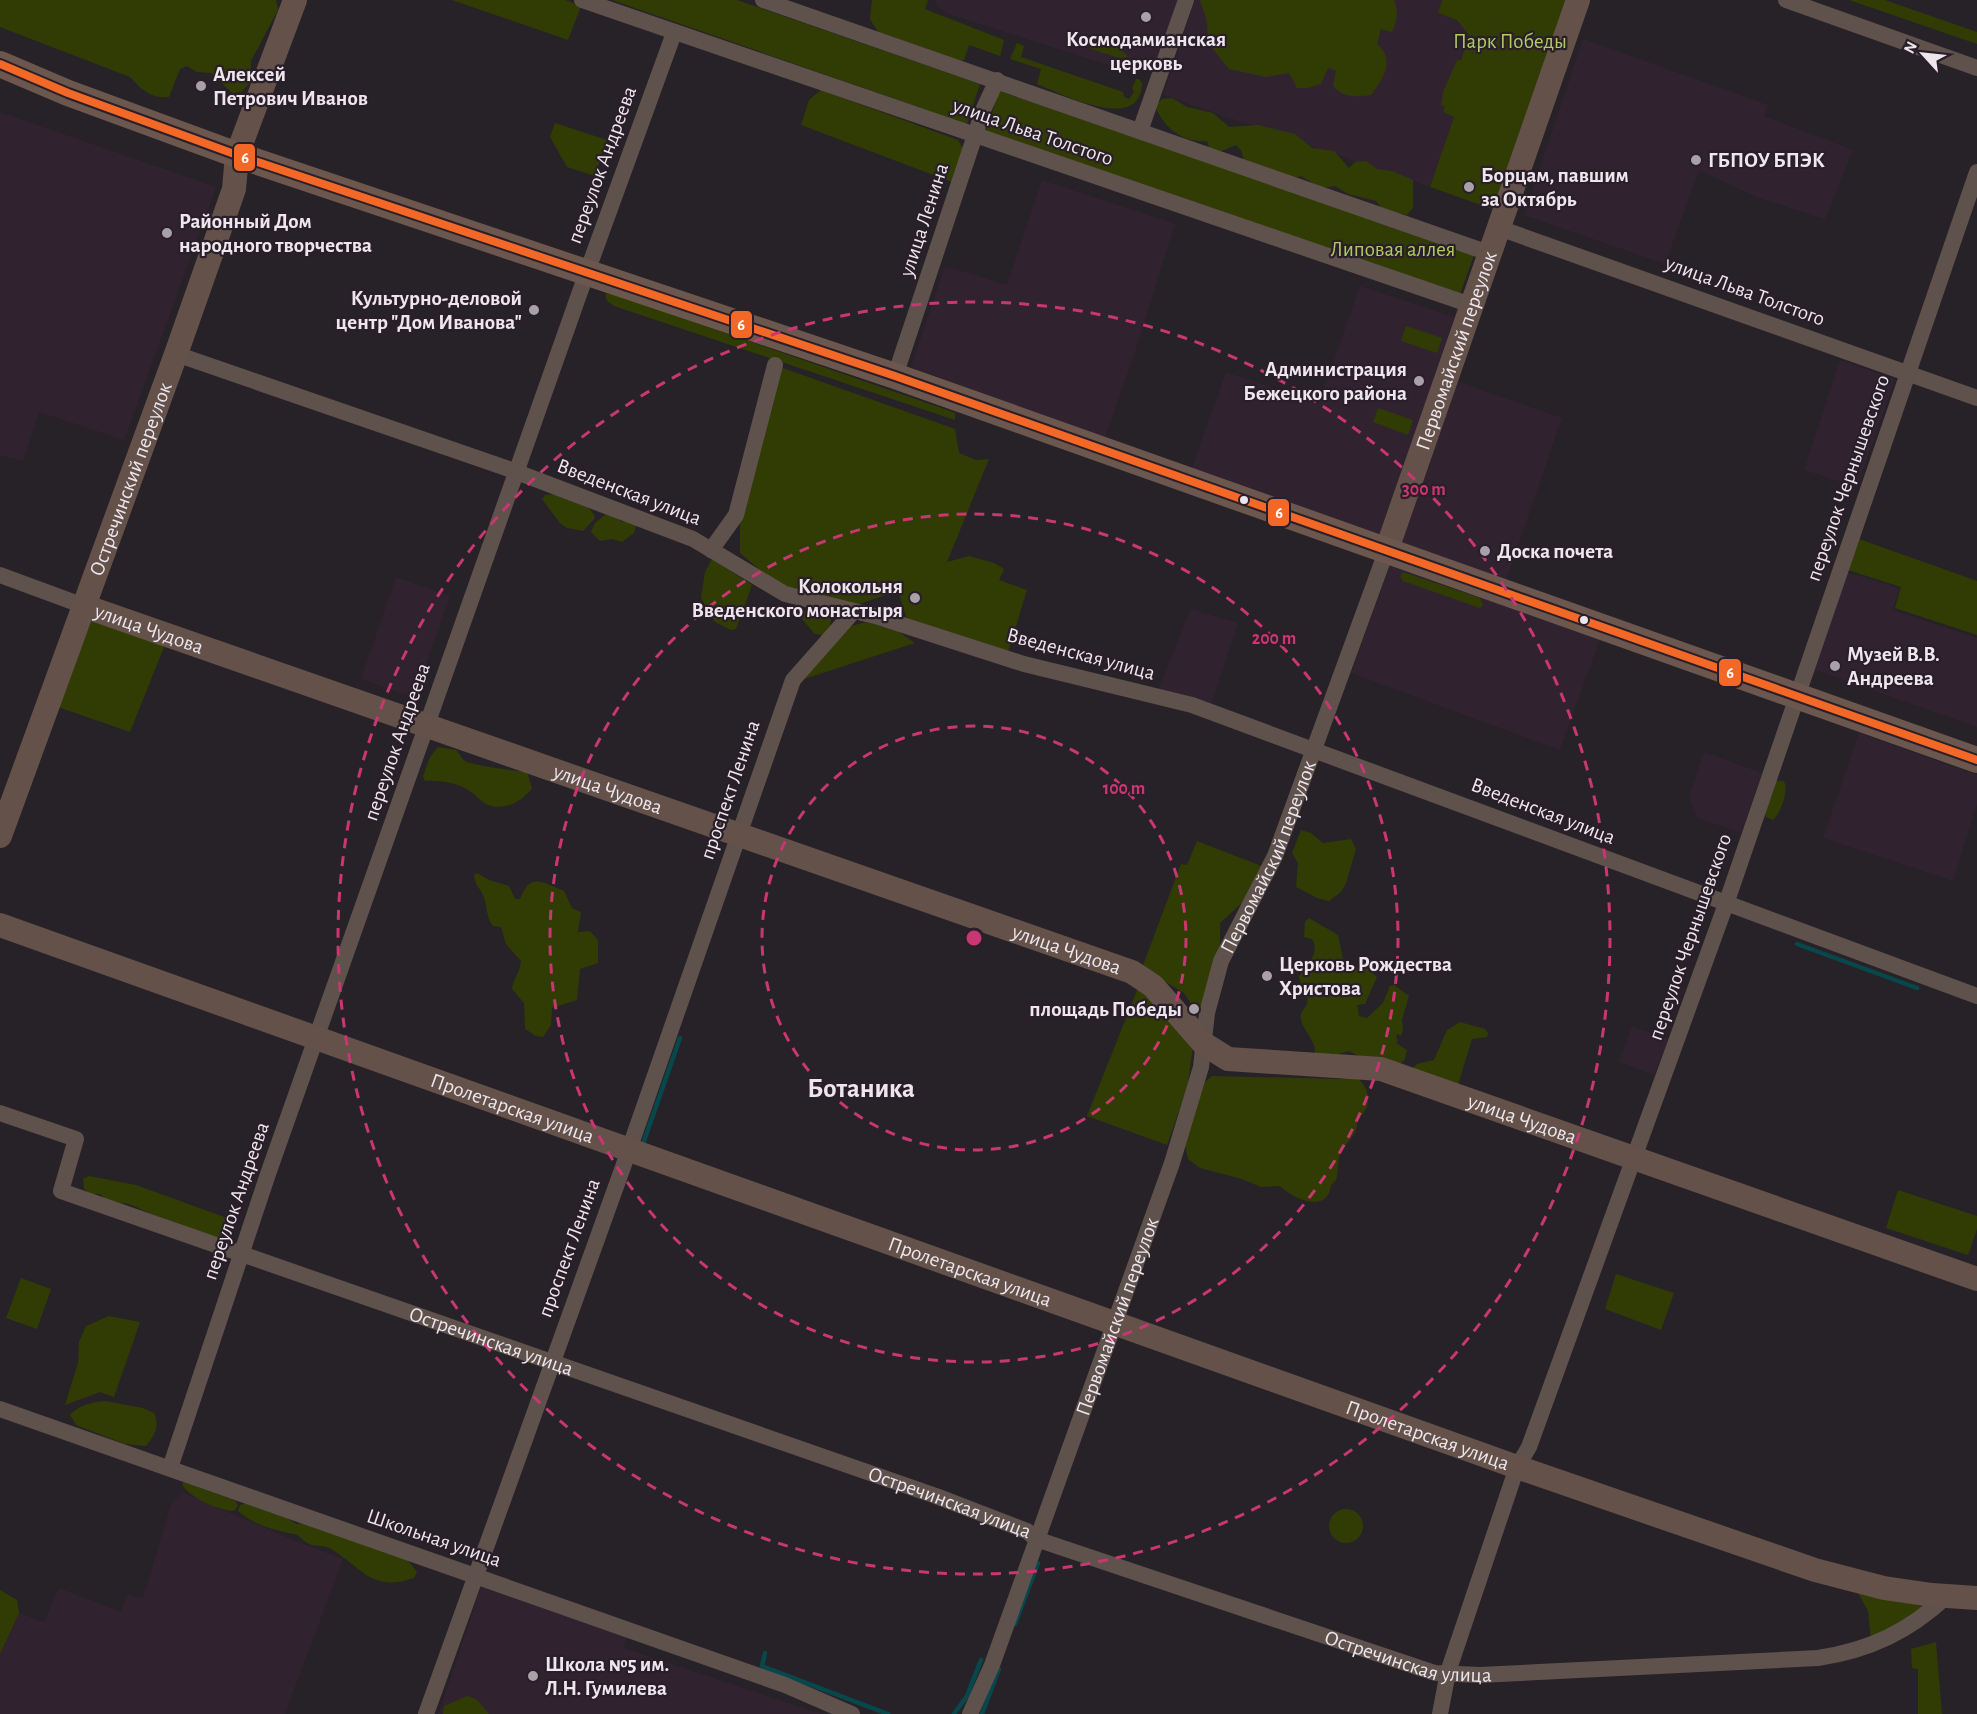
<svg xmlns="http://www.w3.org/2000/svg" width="1977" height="1714" font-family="'Alegreya Sans',sans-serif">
  <rect width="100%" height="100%" fill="#272227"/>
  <!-- built -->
  <g fill="#312230">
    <path d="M935 0H1186L1161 72 1114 67 946 13 937 6Z"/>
    <path d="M1195 0H1442L1438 13 1472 25 1443 112 1455 116 1430 187 1163 95Z"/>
    <path d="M1583 39 1768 105 1764 116 1853 150 1825 219 1756 197 1699 170 1665 264 1524 215Z"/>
    <path d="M0 112 216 187 124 440 39 412 23 461 0 455Z"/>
    <path d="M1042 180 1175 224 1134 355 1105 438 911 367 945 266 1007 285Z"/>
    <path d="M1360 286 1454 317 1382 536 1192 468 1226 372 1319 403Z"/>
    <path d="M1840 360 1895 379 1857 487 1804 470Z"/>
    <path d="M1456 381 1562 418 1506 581 1400 542Z"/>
    <path d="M1390 566 1600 639 1560 750 1351 673Z"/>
    <path d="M1847 572 1899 588 1892 610 1977 638V727L1813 669Z"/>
    <path d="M396 577 450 596 414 698 361 679Z"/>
    <path d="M1191 609 1238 623 1211 705 1159 689Z"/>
    <path d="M1859 733 1977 775V804L1953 881 1823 838Z"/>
    <path d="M1704 752 1762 773 1741 833 1698 818 1689 798Z"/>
    <path d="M1632 1026 1668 1039 1654 1075 1619 1062Z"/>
    <path d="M182 1492 293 1540 343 1559 285 1714H0V1654L19 1613 44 1622 59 1588 121 1612 128 1594 143 1599 171 1504Z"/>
    <path d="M481 1587 627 1637 624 1648 821 1714H439Z"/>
  </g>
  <!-- green -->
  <g fill="#313c05">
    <path d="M0 0H276L278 10 251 61 250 83 241 92 232 93 211 73 197 72 187 66 180 69 169 97C151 99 142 90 130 77L0 27Z"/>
    <path d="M452 0H565L581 6 568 40Z"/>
    <path d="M612 0H737L980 84 967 124Z"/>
    <path d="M872 0H928L925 9 1004 40 1000 56 969 45 964 60 960 61 878 32 870 19Z"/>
    <path d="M1200 0H1394C1399 12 1397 20 1392 32L1381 29 1377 44C1396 60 1383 79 1371 95 1355 97 1344 98 1333 86L1336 71 1328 68 1321 84 1308 88H1297L1289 73 1266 77 1229 69 1208 43 1207 21Z"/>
    <path d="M1442 0H1567L1495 210 1430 187 1454 117 1443 112 1445 106 1441 105 1443 92 1457 60H1461L1469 35 1457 20 1438 13Z"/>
    <path d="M1849 0H1885L1977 32V44Z"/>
    <path d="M1095 35 1112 42 1129 57 1119 58 1091 49 1089 42Z"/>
    <path d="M1017 43 1024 46 1021 57 1123 92 1124 97 1129 99 1134 92 1132 88 1136 79H1139L1142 83C1141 135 1060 93 1037 84L1041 69 1010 59Z"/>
    <path d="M821 90 958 140 963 149 952 182 801 125 809 100Z"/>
    <path d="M999 91 1474 255 1460 294 986 131Z"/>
    <path d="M1172 98 1187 107 1213 113 1229 127 1258 125 1295 134 1312 148 1334 151 1349 168 1355 162 1366 161 1377 169 1392 171 1413 180V208L1407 215 1383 210 1376 201 1348 194 1335 186 1321 188 1301 176 1291 179 1244 160 1241 150 1236 145 1219 152 1210 151 1207 141C1183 143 1164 128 1155 106L1162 99Z"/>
    <path d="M555 123 607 140 595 176 567 167 550 137Z"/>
    <path d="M610 293 947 410 955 413V420L614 306 607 301 605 294Z"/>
    <path d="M1406 326 1442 338 1437 353 1401 341Z"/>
    <path d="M780 367 955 429 959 453 976 460 989 459 947 562 969 556 994 563 1004 569 999 580 1027 590 1008 652 907 619 898 591 853 606 807 597 773 581 740 553V518Z"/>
    <path d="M1378 408 1413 420 1408 435 1373 422Z"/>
    <path d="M554 494C569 500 590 501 595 518L583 531 567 528 560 523 542 499 545 495Z"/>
    <path d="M607 513 623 522 630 519 636 526 634 533 622 542 612 539 600 541 591 532 595 523Z"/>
    <path d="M1859 539 1977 581V635L1895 608 1901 587 1848 570Z"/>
    <path d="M712 559 752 585 736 629 731 630 715 622 701 598 705 572Z"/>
    <path d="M1403 572 1480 598 1483 605 1480 608 1403 581 1400 576Z"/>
    <path d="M817 608 831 618 830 627 823 635 815 634 802 619 804 611Z"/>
    <path d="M92 620 166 642 130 732 58 707Z"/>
    <path d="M866 622 897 631 915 643 804 679 848 627Z"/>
    <path d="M438 747 456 750C459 753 462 759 465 761 470 765 517 771 527 772L532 788C522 802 503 812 486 804 478 799 472 791 463 787 451 782 438 780 425 781L423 776 430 757Z"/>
    <path d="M1775 781H1784C1789 791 1781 812 1773 820L1766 817 1765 812Z"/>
    <path d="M1301 830 1311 833 1323 843 1351 839 1356 849 1346 883 1341 892 1329 901 1317 898 1296 887 1298 863 1292 853Z"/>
    <path d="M1197 841 1264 867 1244 901 1220 923V952L1202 1007 1199 1008 1192 1005 1184 993 1142 968 1181 864 1187 865Z"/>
    <path d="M477 873 489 880 509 886 515 899H520C530 872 542 882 564 891L572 908 581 912 578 932 590 931 598 940V963L580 969 577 1000 552 1008 551 1025 543 1037 536 1036 525 1029 524 1003 512 989C514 978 520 972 521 961L506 944 501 927 493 926C485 916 488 904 482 893 478 886 475 884 474 875Z"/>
    <path d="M1309 918 1338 935 1345 969 1365 966 1377 977 1365 1004 1357 1005 1359 1016 1367 1018 1383 1003 1390 986 1394 985 1409 996 1402 1020 1403 1030 1401 1036 1397 1034 1396 1037 1398 1041 1396 1043 1407 1050 1405 1059 1400 1064 1362 1058 1349 1051 1335 1055 1331 1053 1328 1057 1315 1054C1316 1040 1304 1032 1301 1020 1299 1012 1305 1009 1307 1004 1310 994 1300 986 1299 977 1305 964 1321 956 1312 939L1304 937 1305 922Z"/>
    <path d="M1140 983 1193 1047 1187 1088 1167 1145 1087 1116Z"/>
    <path d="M1460 1022 1485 1029 1488 1033 1487 1037 1472 1039 1457 1088 1411 1070 1417 1064 1434 1060 1447 1030Z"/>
    <path d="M1212 1076 1340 1079 1356 1077C1370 1088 1374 1107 1357 1119 1358 1137 1348 1138 1341 1152 1337 1160 1339 1171 1336 1180L1331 1185C1328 1214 1294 1200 1280 1186L1261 1187 1242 1179 1200 1168 1188 1159 1185 1145 1204 1083Z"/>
    <path d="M89 1176 136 1185 227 1218 233 1226 228 1235 219 1240C190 1229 161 1219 134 1206 119 1199 115 1210 100 1194H90L84 1189 83 1179Z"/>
    <path d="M1898 1190 1977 1216V1229L1968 1255 1886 1228Z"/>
    <path d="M1616 1274 1674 1293 1661 1330 1605 1309Z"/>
    <path d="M21 1278 51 1289 37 1329 6 1318Z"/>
    <path d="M109 1316 140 1322 114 1397 100 1392 65 1405 78 1363 79 1342 86 1326Z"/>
    <path d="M105 1401 143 1408 154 1413C160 1427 155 1434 146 1446L125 1444 76 1425 70 1415C79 1405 92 1402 105 1401Z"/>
    <path d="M184 1482 236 1501 238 1506 234 1511C219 1511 188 1497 182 1484Z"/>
    <path d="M249 1503 271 1513 278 1512 296 1524 306 1523 406 1558 417 1572 414 1578C371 1593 362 1567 331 1549 319 1542 314 1552 298 1535 275 1530 257 1527 238 1511L240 1505Z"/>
    <circle cx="1346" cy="1526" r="17"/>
    <path d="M0 1590 17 1600 19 1613 0 1654Z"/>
    <path d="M1857 1591 1925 1603 1914 1617 1871 1641 1868 1611Z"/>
    <path d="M1936 1642 1942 1714H1918V1669L1912 1668 1911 1649Z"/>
    <path d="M467 1696 476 1699 489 1714H443L444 1706Z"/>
  </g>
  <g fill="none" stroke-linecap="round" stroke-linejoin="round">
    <!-- stream -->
    <g stroke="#07484c" stroke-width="4.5">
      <path d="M1797 944 1917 988"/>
      <path d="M644 1141 680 1038"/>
      <path d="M1015 1624 1038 1563"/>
      <path d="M765 1653 762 1666 888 1714"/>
      <path d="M954 1714 967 1696 981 1660"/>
      <path d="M982 1714 999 1669"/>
    </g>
    <!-- street -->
    <g stroke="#5f514c" stroke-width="16">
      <path d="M582 0 1471 305"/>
      <path d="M763 0 1489 253"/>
      <path d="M1786 0 1977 68"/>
      <path d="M1140 131 1186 0"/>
      <path d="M1499 228 1977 398"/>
      <path d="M176 354 506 468 693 539 785 594 875 616 1024 664 1192 705 1977 996"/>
      <path d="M895 376 984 108 997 80"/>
      <path d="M711 550 736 515 775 365"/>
      <path d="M0 575 84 606"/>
      <path id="s1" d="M0 1113 76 1139 61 1191 936 1496 1027 1531 1036 1539 1435 1673 1480 1675 1818 1658C1870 1650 1908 1632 1947 1596"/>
      <path d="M0 1409 785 1685 852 1714"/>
      <path d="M170 1468 268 1174 587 272 674 33"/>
      <path d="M426 1714 623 1167 793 680 853 612"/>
      <path id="s2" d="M970 1714 992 1665 1172 1163 1201 1067 1207 1013 1221 961 1275 856 1387 549"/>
      <path d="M1440 1714 1448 1672 1517 1467 1529 1447 1726 904 1977 172"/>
    </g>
    <!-- secondary -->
    <g stroke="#63514a" stroke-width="24">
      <path id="s3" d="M1387 549 1578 0"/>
      <path id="s4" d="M84 606 1132 972 1153 986 1204 1044 1228 1059 1381 1069 1977 1279"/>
      <path id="s5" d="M0 836 176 354 234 189 237 155 295 0"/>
      <path id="s6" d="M0 925 1517 1467 1815 1570 1884 1588 1932 1595 1977 1598"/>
    </g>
    <!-- primary -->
    <path stroke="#6c574f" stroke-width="26" d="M0 64 68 93 237 155 895 376 1977 760"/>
    <!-- bus-1 casing -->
    <g stroke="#2a1f29" stroke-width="12">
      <path id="bus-1" d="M0 64 68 93 237 155 895 376 1977 760"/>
    </g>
    <!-- bus-1 -->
    <use href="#bus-1" stroke="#f36827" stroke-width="8"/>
  </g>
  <!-- distance rings -->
  <g fill="none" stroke="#c83771" stroke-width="3" stroke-dasharray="10 8">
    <circle cx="974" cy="938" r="212"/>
    <circle cx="974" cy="938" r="424"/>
    <circle cx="974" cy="938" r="636"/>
  </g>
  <!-- markers -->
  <g fill="#a8a1a8" stroke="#2a1f29" stroke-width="2">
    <circle cx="1146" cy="17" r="6"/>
    <circle cx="201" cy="86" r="6"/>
    <circle cx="1696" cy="160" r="6"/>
    <circle cx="1469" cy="187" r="6"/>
    <circle cx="167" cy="233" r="6"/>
    <circle cx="534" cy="310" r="6"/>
    <circle cx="1419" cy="381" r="6"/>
    <circle cx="1485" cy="551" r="6"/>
    <circle cx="915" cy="598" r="6"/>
    <circle cx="1835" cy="666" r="6"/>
    <circle cx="1267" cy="976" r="6"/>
    <circle cx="1194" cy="1009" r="6"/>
    <circle cx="533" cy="1676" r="6"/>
  </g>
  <g fill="#ede6ed" stroke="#2a1f29" stroke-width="2">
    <circle cx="1244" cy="500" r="5"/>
    <circle cx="1584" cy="620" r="5"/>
  </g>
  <g text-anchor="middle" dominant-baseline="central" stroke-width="4.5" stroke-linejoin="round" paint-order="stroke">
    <!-- poi labels -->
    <g font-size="21" font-weight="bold" fill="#ede6ed" stroke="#2a1f29" text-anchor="start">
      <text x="1146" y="39" text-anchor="middle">Космодамианская<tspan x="1146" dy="24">церковь</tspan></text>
      <text x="213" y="74">Алексей<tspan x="213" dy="24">Петрович Иванов</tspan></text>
      <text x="1708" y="160">ГБПОУ БПЭК</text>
      <text x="1481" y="175">Борцам, павшим<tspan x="1481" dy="24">за Октябрь</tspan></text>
      <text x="179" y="221">Районный Дом<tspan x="179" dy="24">народного творчества</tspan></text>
      <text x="522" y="298" text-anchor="end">Культурно-деловой<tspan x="522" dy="24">центр "Дом Иванова"</tspan></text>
      <text x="1407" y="369" text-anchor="end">Администрация<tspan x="1407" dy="24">Бежецкого района</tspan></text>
      <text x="1497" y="551">Доска почета</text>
      <text x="903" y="586" text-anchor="end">Колокольня<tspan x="903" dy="24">Введенского монастыря</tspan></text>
      <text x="1847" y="654">Музей В.В.<tspan x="1847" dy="24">Андреева</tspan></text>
      <text x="1279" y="964">Церковь Рождества<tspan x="1279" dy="24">Христова</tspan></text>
      <text x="1182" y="1009" text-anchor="end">площадь Победы</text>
      <text x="545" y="1664">Школа №5 им.<tspan x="545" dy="24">Л.Н. Гумилева</tspan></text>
    </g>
    <!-- park labels -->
    <g font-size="21" fill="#afcb63" stroke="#2a1f29">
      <text x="1510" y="41">Парк Победы</text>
      <text x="1393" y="249">Липовая аллея</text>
    </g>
    <!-- street labels -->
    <g font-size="21" fill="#ede6ed" stroke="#2a1f29">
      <text transform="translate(1033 132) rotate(19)">улица Льва Толстого</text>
      <text transform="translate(602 165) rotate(-70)">переулок Андреева</text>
      <text transform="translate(924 220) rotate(-72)">улица Ленина</text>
      <text transform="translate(1745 291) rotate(20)">улица Льва Толстого</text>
      <text stroke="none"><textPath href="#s3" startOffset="210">Первомайский переулок</textPath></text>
      <text transform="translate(1848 478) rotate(-71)">переулок Чернышевского</text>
      <text stroke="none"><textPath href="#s5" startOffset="380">Остречинский переулок</textPath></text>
      <text transform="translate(629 492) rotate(21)">Введенская улица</text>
      <text stroke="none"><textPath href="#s4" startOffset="69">улица Чудова</textPath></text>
      <text transform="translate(1081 654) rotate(15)">Введенская улица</text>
      <text transform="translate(397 742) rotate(-71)">переулок Андреева</text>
      <text stroke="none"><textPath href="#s4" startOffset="555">улица Чудова</textPath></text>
      <text transform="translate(730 790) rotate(-71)">проспект Ленина</text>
      <text transform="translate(1543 811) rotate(21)">Введенская улица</text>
      <text stroke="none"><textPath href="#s2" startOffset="910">Первомайский переулок</textPath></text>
      <text transform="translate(1690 937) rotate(-71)">переулок Чернышевского</text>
      <text stroke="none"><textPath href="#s4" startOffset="1041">улица Чудова</textPath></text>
      <text stroke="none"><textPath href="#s6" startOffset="544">Пролетарская улица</textPath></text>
      <text stroke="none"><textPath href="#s4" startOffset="1544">улица Чудова</textPath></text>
      <text transform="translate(236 1201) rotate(-71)">переулок Андреева</text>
      <text transform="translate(569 1248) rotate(-70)">проспект Ленина</text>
      <text stroke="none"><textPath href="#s6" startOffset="1030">Пролетарская улица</textPath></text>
      <text stroke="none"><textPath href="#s2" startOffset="424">Первомайский переулок</textPath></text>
      <text stroke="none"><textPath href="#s1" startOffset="590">Остречинская улица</textPath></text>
      <text stroke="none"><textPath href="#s6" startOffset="1516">Пролетарская улица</textPath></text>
      <text stroke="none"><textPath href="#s1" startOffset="1076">Остречинская улица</textPath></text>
      <text transform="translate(434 1538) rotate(19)">Школьная улица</text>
      <text stroke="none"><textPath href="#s1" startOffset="1562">Остречинская улица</textPath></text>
    </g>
    <!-- district labels -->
    <g font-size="27" font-weight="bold" fill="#ede6ed" stroke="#2a1f29">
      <text x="861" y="1088">Ботаника</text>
    </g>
  </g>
  <circle cx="974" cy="938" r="9" fill="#c83771" stroke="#2a1f29" stroke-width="3"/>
  <g font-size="18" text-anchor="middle" font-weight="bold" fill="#c83771" stroke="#2a1f29" stroke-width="4.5" stroke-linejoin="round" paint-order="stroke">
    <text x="1424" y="495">300 m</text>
    <text x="1274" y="644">200 m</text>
    <text x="1124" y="794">100 m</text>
  </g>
  <g stroke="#2a1f29" stroke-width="2">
    <rect x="233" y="143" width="23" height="29" rx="6" fill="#f36827"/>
    <rect x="730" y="310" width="23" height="29" rx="6" fill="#f36827"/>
    <rect x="1267" y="498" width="23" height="29" rx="6" fill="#f36827"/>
    <rect x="1718" y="658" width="24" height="29" rx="6" fill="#f36827"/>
  </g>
  <g font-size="16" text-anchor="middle" font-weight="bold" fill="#fff">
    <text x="245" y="163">6</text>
    <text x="741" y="330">6</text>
    <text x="1279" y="518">6</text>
    <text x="1730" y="678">6</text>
  </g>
  <!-- north arrow -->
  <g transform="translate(1923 54) rotate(297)" stroke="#2a1f29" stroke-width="4.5" paint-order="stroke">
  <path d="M0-4.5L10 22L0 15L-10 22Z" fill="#ede6ed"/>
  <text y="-9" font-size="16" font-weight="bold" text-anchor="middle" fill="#ede6ed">N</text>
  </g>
</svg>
